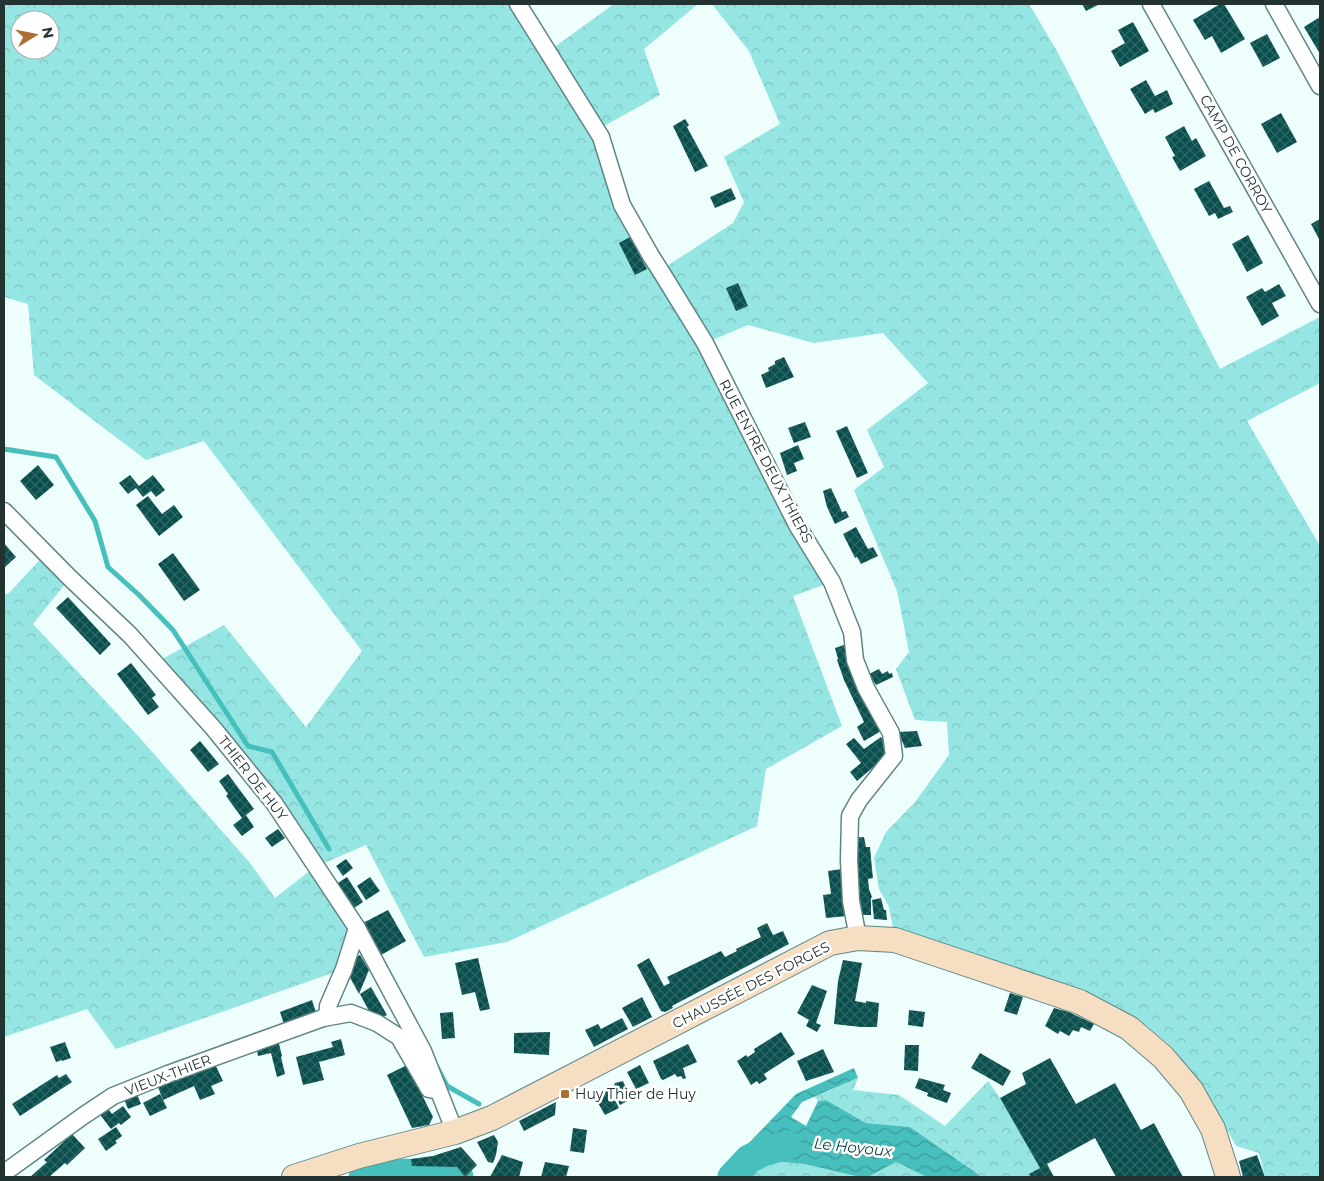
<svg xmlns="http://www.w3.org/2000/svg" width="1324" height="1181" font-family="Montserrat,sans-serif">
  <defs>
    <pattern id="forest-crowns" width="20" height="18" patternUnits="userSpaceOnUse" patternTransform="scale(1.25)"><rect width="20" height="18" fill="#95e5e2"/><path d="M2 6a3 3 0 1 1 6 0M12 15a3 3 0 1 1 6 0" fill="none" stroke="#80c5c2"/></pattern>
    <pattern id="water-waves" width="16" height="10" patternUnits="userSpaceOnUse" patternTransform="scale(1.25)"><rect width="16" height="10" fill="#47bfbc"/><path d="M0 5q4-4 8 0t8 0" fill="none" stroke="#3b9c99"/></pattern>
    <pattern id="building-cross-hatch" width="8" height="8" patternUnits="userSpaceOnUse" patternTransform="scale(1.25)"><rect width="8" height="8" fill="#094f4e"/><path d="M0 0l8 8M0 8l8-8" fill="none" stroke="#2d6665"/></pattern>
  </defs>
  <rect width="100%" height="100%" fill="#eefefd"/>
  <!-- forest -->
  <g fill="url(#forest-crowns)" fill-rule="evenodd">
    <path d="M4 4H518L549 51 614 4H698L644 49 660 95 597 130 622 205 661 270 733 223 744 202 724 157 780 124 749 51 712 4H1029L1057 51 1220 369 1320 317V383L1247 421 1320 546V1177H1265L1259 1153 1236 1146 1222 1120 1200 1083 1172 1047 1139 1019 1082 994 893 928 889 907 879 889 874 858 886 832 915 802 949 755 947 722 915 720 896 669 909 652 897 591 854 490 884 467 867 430 928 383 883 333 814 343 748 325 705 343 832 582 793 596 842 726 766 769 757 826 507 942 424 957 366 845 317 866 357 928 344 969 116 1049 87 1009 4 1037V595L9 593 46 553 70 578 33 624 139 737 250 863 275 898 316 866 155 663 224 625 306 727 362 651 204 441 146 460 34 375 28 304 4 297ZM20 20H50V50H20Z"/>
    <path d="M858 1078 853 1090 899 1095 945 1126 988 1081 1000 1098 1040 1168 1029 1174 1031 1177H982L910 1127 866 1123 826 1100 818 1101 815 1097Z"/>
    <path d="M749 1159 804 1164 860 1177H727Z"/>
    <path d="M896 1162 927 1177H868Z"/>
  </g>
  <!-- water -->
  <path fill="url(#water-waves)" d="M854 1068 858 1078 802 1102 791 1117 806 1126 818 1101 826 1100 866 1123 910 1127 982 1177H927L896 1162 868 1177H860L804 1164 749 1159 741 1151 796 1094Z"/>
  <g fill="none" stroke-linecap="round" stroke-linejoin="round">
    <!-- stream -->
    <g stroke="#47bfbc" stroke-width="5">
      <path d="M4 449 56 457 95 521 108 567 139 595 173 630 248 746 272 752 329 849"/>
      <path d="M437 1067 447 1086 479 1104"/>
    </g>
    <!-- river -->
    <g stroke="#47bfbc" stroke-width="29">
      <path d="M363 1177 399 1173 438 1174 459 1177"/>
      <path d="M732 1177 749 1159 763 1152 787 1145"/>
    </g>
  </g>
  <!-- building -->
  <g fill="url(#building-cross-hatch)">
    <path d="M1082 4H1100L1086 11Z"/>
    <path d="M1220 4H1224L1245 39 1221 53 1212 36 1205 40 1193 20Z"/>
    <path d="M1320 17V54L1304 27Z"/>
    <path d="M1133 22 1149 51 1120 67 1111 51 1125 43 1118 30Z"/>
    <path d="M1267 34 1280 58 1263 67 1250 43Z"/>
    <path d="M1146 80 1155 96 1167 90 1173 104 1155 113 1153 109 1145 114 1130 89Z"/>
    <path d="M1281 113 1297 142 1277 153 1261 124Z"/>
    <path d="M685 119 689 125 687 127 708 166 695 172 673 126Z"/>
    <path d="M1184 126 1192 141 1196 138 1206 156 1180 171 1172 157 1175 156 1165 137Z"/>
    <path d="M1209 181 1224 208 1230 206 1233 212 1218 219 1215 213 1209 216 1194 189Z"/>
    <path d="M731 188 736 199 715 208 710 197Z"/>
    <path d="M1320 219V241L1311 224Z"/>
    <path d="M1248 235 1263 263 1247 272 1232 244Z"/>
    <path d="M630 237 647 269 635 275 619 243Z"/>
    <path d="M738 283 748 306 736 311 726 288Z"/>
    <path d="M1279 284 1286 296 1272 303 1279 316 1262 326 1246 297 1262 288 1265 292Z"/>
    <path d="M784 357 794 377 766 388 761 375 769 371 768 368 775 364V361Z"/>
    <path d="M805 422 811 437 794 443 788 428Z"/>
    <path d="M847 426 868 473 857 478 836 431Z"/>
    <path d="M798 445 804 459 794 463 797 471 787 475 780 453Z"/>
    <path d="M38 465 54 485 36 500 20 481Z"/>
    <path d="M130 475 139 486 153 475 165 490 156 497 151 491 143 497 136 488 128 494 119 483Z"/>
    <path d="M831 488 842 512 846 511 849 517 835 524 827 507 823 491Z"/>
    <path d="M148 496 162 514 174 505 183 517 159 536 136 505Z"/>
    <path d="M856 527 868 549 873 547 878 556 861 564 857 557 855 558 843 534Z"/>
    <path d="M4 543 16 557 4 568Z"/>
    <path d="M173 553 200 590 184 601 158 564Z"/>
    <path d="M68 597 111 644 100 655 56 608Z"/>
    <path d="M844 645 855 676 883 730 864 741 857 727 864 722 844 680 837 660 838 659 835 648Z"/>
    <path d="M131 663 156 695 152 698 159 707 148 715 117 674Z"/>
    <path d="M879 669 882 674 888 671 889 674 892 673 893 677 876 685 869 674Z"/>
    <path d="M917 731 922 746 905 748 898 732Z"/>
    <path d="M881 737 886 744 883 746 889 754 857 781 850 772 861 763 846 744 854 738 864 749Z"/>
    <path d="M200 741 219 764 208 772 190 750Z"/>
    <path d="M228 774 254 809 246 815 254 827 242 836 233 825 242 818 226 796 228 794 219 781Z"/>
    <path d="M278 829 285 838 272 847 265 838Z"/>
    <path d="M864 837 866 847H870L872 869 873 878 868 879 869 889 872 897 871 898V915H859L852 838Z"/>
    <path d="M346 859 353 868 343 876 336 866Z"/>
    <path d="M842 869 847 916 826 918 823 895 831 894 828 871Z"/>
    <path d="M347 877 363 902 354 908 338 883Z"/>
    <path d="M370 877 380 891 366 900 357 886Z"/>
    <path d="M881 898 884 910H886L887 920 874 919 872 900Z"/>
    <path d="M388 910 406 941 381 955 363 923Z"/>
    <path d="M767 923 773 935 783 931 789 944 672 1006 673 1008 665 1012 661 1011 637 965 649 958 664 986 670 983 667 977 721 951 725 957 737 951 736 949 761 937 757 928Z"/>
    <path d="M360 955 369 970 359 994 347 972 351 960Z"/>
    <path d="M478 958 490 1009 480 1011 475 992 462 995 455 963Z"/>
    <path d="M843 960 862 963 855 1001 866 1003V1001L879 1003 877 1027H861L834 1024 838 981Z"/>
    <path d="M812 985 827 991 816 1023 821 1025 817 1032 806 1026 809 1020 797 1013Z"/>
    <path d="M371 987 387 1015 378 1020 371 1015 360 994Z"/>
    <path d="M1010 993 1023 997 1017 1015 1004 1011Z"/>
    <path d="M642 997 652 1017 633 1027 622 1008Z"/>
    <path d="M312 1000 317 1016 285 1027 280 1012Z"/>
    <path d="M1054 1008 1069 1012 1094 1024 1090 1031 1081 1027 1079 1032 1073 1030 1069 1036 1060 1031 1058 1034 1045 1026Z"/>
    <path d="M909 1010 925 1012 923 1027 908 1025Z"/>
    <path d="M453 1012 455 1038 442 1039 440 1013Z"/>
    <path d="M622 1018 628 1029 594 1047 585 1030 598 1024 601 1029Z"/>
    <path d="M550 1032 549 1055 514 1053V1033Z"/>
    <path d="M781 1032 795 1054 764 1074 767 1079 759 1084 757 1081 751 1085 737 1061 746 1055 748 1057 755 1052 754 1049Z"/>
    <path d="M341 1039 345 1055 319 1062 324 1080 303 1085 296 1057 333 1047 331 1042Z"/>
    <path d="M278 1040 282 1056 281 1057 285 1074 277 1077 271 1053 258 1056 256 1046Z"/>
    <path d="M65 1042 71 1058 62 1061V1060L56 1062 50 1047Z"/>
    <path d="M688 1044 697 1062 683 1068 686 1078 683 1079 681 1076 677 1077 675 1074 663 1080 661 1079 653 1061Z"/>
    <path d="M905 1045H919L918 1071 904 1070Z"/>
    <path d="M823 1049 834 1072 806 1081 797 1061Z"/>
    <path d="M980 1053 1011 1071 1003 1086 971 1068Z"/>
    <path d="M1050 1058 1076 1104 1115 1083 1141 1130 1154 1123 1183 1177H1116L1095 1138 1047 1164 1054 1177H1031L1029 1174 1040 1168 1000 1098 1026 1084 1022 1073Z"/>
    <path d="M214 1062 223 1081 211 1086 215 1094 200 1100 194 1086 163 1100 158 1087Z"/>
    <path d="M407 1065 433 1117 429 1125 412 1128 387 1075Z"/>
    <path d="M640 1065 649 1083 636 1089 627 1072Z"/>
    <path d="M66 1074 72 1082 20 1116 12 1104 57 1075 59 1078Z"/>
    <path d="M919 1078 945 1085 943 1090 951 1093 947 1103 927 1096 928 1093 915 1088Z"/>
    <path d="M623 1081 631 1099 620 1105 612 1089 615 1083Z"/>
    <path d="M609 1088 619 1108 605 1115 594 1096Z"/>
    <path d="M137 1094 141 1104 128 1109 124 1099Z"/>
    <path d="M160 1094 167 1108 150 1116 143 1103Z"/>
    <path d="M556 1102 555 1115 524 1131 519 1121Z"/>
    <path d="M106 1106 112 1114 123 1106 131 1117 121 1125 119 1123 111 1129 98 1112Z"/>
    <path d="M116 1127 122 1136 115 1141 117 1143 106 1151 98 1139Z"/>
    <path d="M573 1128 587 1130 584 1153 570 1151Z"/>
    <path d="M72 1134 85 1148 67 1165 65 1163 49 1177H30L47 1162 44 1160Z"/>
    <path d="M494 1135 498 1142 496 1155 493 1163 488 1162 477 1142Z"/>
    <path d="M461 1147 477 1165 465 1177 457 1167 412 1166 411 1159 433 1156Z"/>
    <path d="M502 1155 523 1162 519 1177H490Z"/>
    <path d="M1257 1155 1265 1177H1243L1239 1161Z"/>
    <path d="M545 1162 569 1166 566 1177H541Z"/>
  </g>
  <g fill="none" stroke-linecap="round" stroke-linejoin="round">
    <!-- street casing -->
    <g stroke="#5f8685" stroke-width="19">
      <g id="street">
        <path d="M518 4 601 137 622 205 651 256 660 270 705 343 797 525 832 582 852 632 855 660 866 688 891 733 894 756 859 800 850 816 849 860 851 901 858 938"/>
        <path d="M1151 4 1320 304"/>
        <path d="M1274 4 1320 86"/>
        <path d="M4 511 70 578 130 635 214 729 274 803 357 928 423 1051 455 1132"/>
        <path d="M323 1018 328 1013V1006L344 969 357 928"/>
        <path d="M4 1173 83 1116 113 1096 168 1074 323 1018 351 1013 377 1023 399 1037 429 1089 434 1090"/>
      </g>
    </g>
    <!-- secondary casing -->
    <g stroke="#5f8685" stroke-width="26">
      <path id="secondary" d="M294 1177 359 1156 455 1132 492 1118 830 943 858 938 895 940 1080 1002 1129 1028 1163 1057 1191 1090 1213 1129 1227 1173 1228 1177"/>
    </g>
    <!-- street -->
    <use href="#street" stroke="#fff" stroke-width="16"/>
    <!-- secondary -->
    <use href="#secondary" stroke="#f6dec2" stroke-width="24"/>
  </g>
  <!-- markers -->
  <rect fill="#ac7132" stroke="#fff" stroke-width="2" x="560" y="1089" width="10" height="10" rx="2.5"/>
  <g text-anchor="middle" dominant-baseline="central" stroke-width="5" stroke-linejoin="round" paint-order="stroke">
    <!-- street labels -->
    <g font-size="14" fill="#223332" stroke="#fff">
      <text transform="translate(1236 154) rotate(61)">CAMP DE CORROY</text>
      <text transform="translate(766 461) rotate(62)">RUE ENTRE DEUX THIERS</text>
      <text transform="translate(253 778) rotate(52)">THIER DE HUY</text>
      <text transform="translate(751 985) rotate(-27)">CHAUSSÉE DES FORGES</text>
      <text transform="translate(168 1075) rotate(-21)">VIEUX-THIER</text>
    </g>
    <!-- poi labels -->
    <g font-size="14" fill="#223332" stroke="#fff" text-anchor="start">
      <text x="575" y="1094">Huy Thier de Huy</text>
    </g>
    <!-- water labels -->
    <g font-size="15" font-style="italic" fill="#0b4241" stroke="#fff">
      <text transform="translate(853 1147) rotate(6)">Le Hoyoux</text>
    </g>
  </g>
  <!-- border -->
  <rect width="1324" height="1181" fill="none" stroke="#223332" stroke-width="10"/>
  <!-- north arrow -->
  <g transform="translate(35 35) rotate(80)"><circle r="24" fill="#ffffff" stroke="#a7adad"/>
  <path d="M0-4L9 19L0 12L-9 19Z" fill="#ac7132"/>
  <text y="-8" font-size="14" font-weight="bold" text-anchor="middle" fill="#223332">N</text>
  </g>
</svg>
